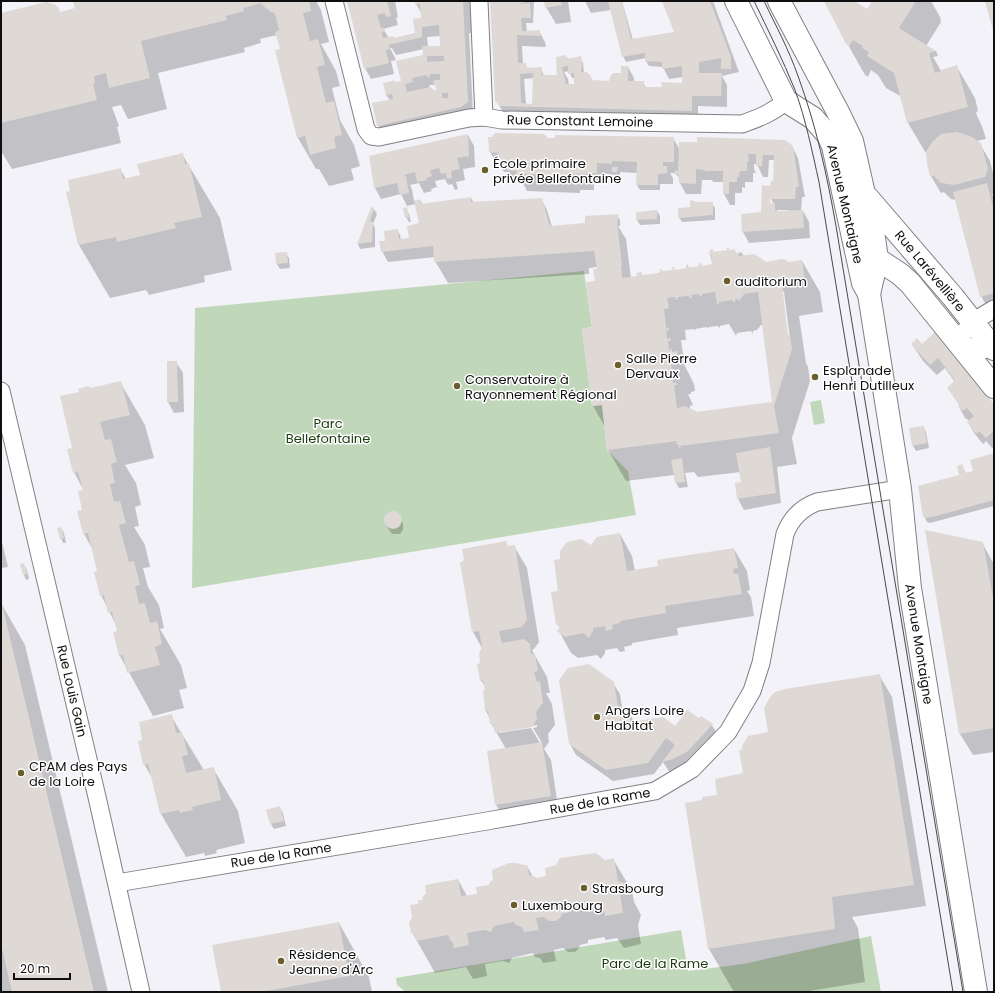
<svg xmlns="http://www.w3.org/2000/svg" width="995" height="993" font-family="Poppins,sans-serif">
  <rect width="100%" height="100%" fill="#f2f2f8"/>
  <!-- green -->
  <g fill="#c1d7ba">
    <path d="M584 271 592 327 582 329 592 406 602 405 607 450 628 471 636 515 192 588 195 308Z"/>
    <path d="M821 400 825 423 814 425 810 402Z"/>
    <path d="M681 930 688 971 743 964 871 936 881 992H406L397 985 396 978Z"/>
  </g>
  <!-- shadow -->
  <g fill="#0003" fill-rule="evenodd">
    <path d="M75 1H316L321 10 329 42 321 44 336 71 340 86 332 88 340 120 354 145 360 166 351 169 354 180 329 186 319 169H316L298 138 277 51 281 50 277 35 260 39 261 43 244 48 245 52 158 73 167 109 128 119 121 105 112 107 119 126 117 127 121 143 12 169 1 151V14L60 13 77 14Z"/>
    <path d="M348 1H395L398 17 396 18 398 25 383 29 389 38 393 39 416 33 423 20 422 14 416 4V1H471L472 33H469L473 113 385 136 378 125 390 100 386 95 396 83 402 81 424 56V49L396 55 392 48H390L396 60 391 61 394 74 371 79 365 68ZM441 36V47H428L427 37ZM429 85H435L438 91 434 92 429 87H430Z"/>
    <path d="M491 1H534L533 23H526L527 32 539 31 545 42 546 47 522 46 523 64H525L528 69 541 68 544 76H558L566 56 568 59 580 57 583 63 584 73 590 77 593 81 610 82 622 74 628 67 634 78V82H643L646 88H662L684 84 683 77 669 79 663 67 649 66 646 61V58L626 62 623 56 611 10 591 13 585 1H622L633 40 675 33 663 1H713L739 72 722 76 727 85V107L698 106V121L549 118 545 112H526V117L503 112 496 100ZM569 71 572 78H575V85H569L568 79 564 72ZM534 78 533 105 526 104 524 79Z"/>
    <path d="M545 1H568L571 22 556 24 546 7Z"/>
    <path d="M825 1H852L868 10 873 1H931L940 17 941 22 926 46 936 51 938 56 933 57 941 71 957 67 975 98 978 111 976 112 977 116 982 126 986 139 976 141 980 144 990 161 994 177V194H992L994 198V319L981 296 956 200 951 199 944 192 941 193 931 176 928 164 927 155 908 123 902 97 886 88 878 75 871 70 868 77 865 75 847 43Z"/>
    <path d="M495 134 544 135 548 139H556V136L673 138 680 150V143H698V138L785 141 792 146 798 158 805 197H802L801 211H803L809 222 810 238 749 243 743 232 742 215 762 213 763 186 771 187 772 182H774L775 160H769L768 177H763L757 164H754V169L756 173H753V182H745V188L742 187V193H735V205H730L724 194V182H713L712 180H702L701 194H686L680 183V179L675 173H670L673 178V184H660V190H640L637 185V173L620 172V177H616L614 175 602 173V184H594V190H580V193L527 191 522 181H514L509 172H504L501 167 500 157H493L490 152 489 138 493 137ZM768 194 774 204H771L766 195ZM777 210H789V212H777Z"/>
    <path d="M468 135 474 146 475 167 463 169 465 180 456 182 458 189 455 190 452 184 448 185 445 179 435 181 437 187 431 189 432 191 424 193 419 183 410 185 412 189 414 201 420 200 423 205 471 198 474 203 541 199 547 210 552 227 587 224 617 215 620 220V226H618L626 239 631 278 638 277 641 273 643 276 687 269V264L689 268 713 265 710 255 711 251 714 253 728 251V249L730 251 734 250 737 254 741 252 744 256 766 263H788L802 261 820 292 823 312 799 316 806 363 808 367 810 381 792 438 797 464 777 467 781 503 744 510 738 499 743 483 741 472 698 477 694 472 685 473 688 487 679 488 676 483 674 475 626 481 608 450 605 427 593 406 583 329 593 328 596 282 598 270 597 267 589 268V274L448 283 435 261V257L388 262 382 251 397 230 400 235 401 240 410 239 420 224 416 204 407 206 401 194 381 199 375 188ZM781 290 784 292 790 339 788 340ZM729 324 736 336 737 333 751 331 753 334V331L757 330 761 325H763L773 403 696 413 690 408V406L693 405 688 394H691V392L695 391 694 384 684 364V362H687L683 354 681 340H686L685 330 693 329 696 331 695 329 707 327 709 329V327L718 326 720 328V326Z"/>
    <path d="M182 154 220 218 232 270 204 276 205 282 149 295 146 290 110 298 79 245 67 193 120 169 126 179 141 176Z"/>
    <path d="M696 203H712L715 208V220L682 222 679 217Z"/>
    <path d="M406 208 409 214 411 222H409L406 217Z"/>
    <path d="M374 209 377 214 373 224 375 228V247L360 249 358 244Z"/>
    <path d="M657 211 660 216V224L640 225 637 220Z"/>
    <path d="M286 253 289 258 290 268 280 269 277 264 276 254Z"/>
    <path d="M935 333 994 406V447L992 448 986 441 983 444 974 433 968 422 970 421 965 418 959 407 960 406 948 388 955 382 945 368 937 375 923 361 912 344 922 345Z"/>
    <path d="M176 362 183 373 184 412 174 413 168 402Z"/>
    <path d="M120 382 145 425 154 458 125 465 136 483 141 505 135 507 139 526 134 527 145 545 150 567 143 568 148 587 159 605 164 628 160 629 181 665 187 688 179 690 184 708 153 716 120 656 114 633 118 632 116 625 101 595 99 571 93 550 84 534V491L74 472V449L90 389Z"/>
    <path d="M923 427 926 432 929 448 916 451 913 446Z"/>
    <path d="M994 454V506L930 523 927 522 924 516 961 475 962 465 966 474 974 471Z"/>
    <path d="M391 512 396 513 403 523V530L400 534H392L385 524V518Z"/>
    <path d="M61 528 64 533 66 543H63L61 538Z"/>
    <path d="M620 534 632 556 635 571 659 567 734 549 747 571 750 590 747 591 751 597 754 616 677 628 678 635 632 643V645L624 647 625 651 620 652 617 648 605 650V653L601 659 597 655 578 658 571 653 559 631 560 628 557 623 561 560Z"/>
    <path d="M1 538 8 567 1 568Z"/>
    <path d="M982 543 994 564V752L973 755 960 734Z"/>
    <path d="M514 546 527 568 539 642 534 649 532 650 547 677 550 693H546L552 704 555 725 548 734 549 742 544 749 551 760 559 813 506 821 496 805 506 749 491 723 490 719 486 711 487 690 481 680 482 648 473 632 508 547ZM537 725V727L533 728 542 743H540L531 728 499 733V731Z"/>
    <path d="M21 565H24L27 570 29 579 26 580 24 575Z"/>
    <path d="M1 603 25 645 108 992H1Z"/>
    <path d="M879 675 892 697 926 906 852 917 858 928 865 982 803 992H734L709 949 718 795 745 774 744 751 769 733Z"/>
    <path d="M613 683 620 694 623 714 629 713 635 723 676 728 699 720 712 725 718 736 694 762 670 773 663 762 654 774 613 781 576 755 570 744Z"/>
    <path d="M171 716 204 770 213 768 238 811 245 843 216 850 217 853 205 856 204 853 186 857 161 814 152 778 144 764 143 741Z"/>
    <path d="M280 808 283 813 286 826 274 829 271 824 267 811Z"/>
    <path d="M613 859 632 891 634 902 641 915 638 925 641 944 624 948 617 938 606 940 604 937 588 940V943L580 945 579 948 575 952H568L563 948 554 950 556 961 543 963 540 958 535 957 533 953 512 958 509 963 503 961 485 964 487 976 473 979 466 967 435 973 412 932 419 905 423 901 458 880 467 896 479 894 489 886 527 866 533 877 537 879Z"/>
    <path d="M339 923 369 977 372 992H222Z"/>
  </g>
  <!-- building -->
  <g fill="#dfd9d6" fill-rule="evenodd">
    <path d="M73 1H309L311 11 303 13 310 41 318 39 325 65 317 67 326 103 334 101 342 135 334 137 336 148 310 155 305 136 297 138 275 50 280 49 275 32 279 30 275 14 274 12 272 13 262 5 261 3 243 8 244 11 226 16 227 20 141 41 150 78 109 88 106 73 94 76 95 83 93 84 97 100 1 123V13L46 2 54 4 58 7 60 12 75 8Z"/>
    <path d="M347 1H387L391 16 386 17 385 13 377 15 381 28H384L385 31 382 32 383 38 393 36 394 38 415 33 413 19 421 18 420 4H415V1H463L468 102 461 107 377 126 372 103 393 99 392 94 386 95 383 83 395 80V82L401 81 396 61 423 55 422 46H440L439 25 422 27V37L389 45 390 49 386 50 389 63 364 69ZM427 56H444V61L427 62ZM430 74H440V80H435L433 82 437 90H434L430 87 407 92 405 84 413 82 412 78 426 75 429 78ZM442 93H448V98H442Z"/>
    <path d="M490 1H528L520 4 530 3 531 18H521L522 31 540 30V36L517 35 518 63H526L527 68 542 67V75H557L556 57 566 55 567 59 581 56 582 63 581 72H587L591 76V80L609 81 610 77 613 73H621V66H628V81H644V87H662L661 82 682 83V66L662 69V62L645 61V53L622 57 608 1H622L631 39 674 32 662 1H710L731 57V69H721V58L699 62V73H722L721 96H692V111L500 106 495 101ZM568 66V74L574 73V84H566L562 67ZM533 73 532 104 521 103 520 74Z"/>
    <path d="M544 1H561L562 5 545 8Z"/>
    <path d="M824 1H854L867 9 872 1H916L899 28 936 51 929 53 935 73 941 71V70L957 65 968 107 907 123 894 73 867 56 869 52 862 48 863 46 853 40 849 46 846 44Z"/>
    <path d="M985 1H994V34Z"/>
    <path d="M957 132 970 136 981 143 988 169 985 177 954 185 941 183 934 176H930L927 164 926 152 932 142 941 134Z"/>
    <path d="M495 133 544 134 548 138H555V135L674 137V162H663V166H667V173L658 174V185H636L637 162 612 161V164L597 163V173L571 174V176L516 174 517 171 507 170V167H500L499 153 489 152 488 137H492Z"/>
    <path d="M468 134 469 156 457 158 460 169 451 171 452 178 447 179 446 173 441 174 439 168 430 170 432 176 426 178 427 180 417 182 415 172 404 175 406 177 409 193 400 195 397 183 374 188 369 156Z"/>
    <path d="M697 137 785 140 793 146 799 187H796L795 199H770V203H775V211L803 210 804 228 742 232 741 214 761 212 762 185 770 186 771 181H773L774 155H763L762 166H756V154H748L749 161 747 162V171H740L739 177H737V182H729V194H723V171H705V170L696 169V184L679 183 678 174H674L675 170 678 171 679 142H697Z"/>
    <path d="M183 153 185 164 189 163 202 217 174 223 176 228 117 242 116 237 78 245 66 192 70 191 68 180 121 168 123 179 140 175 137 164Z"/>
    <path d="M612 167H618L617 172H612Z"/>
    <path d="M987 183 994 211V293L980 297 953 192Z"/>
    <path d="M471 197V202L542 198 549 224 551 226 585 223V216L618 214V221H617L622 266H621L622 278 637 276 636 273 641 272 642 275 658 273 660 272V269H662V271L673 270 672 267H674L675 270 686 268V265H687L688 268 699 266 698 264 701 263 702 266 712 264 711 255H709L710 250 713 249V252L727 250V248L729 247V250L735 249 734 251 739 254 738 256 755 254 766 262 781 259 787 260V262L802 260 805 280 782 284 788 335H790L792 349 774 406 779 433 680 446 681 448H679L678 444H676V442L678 441 607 450 602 405 592 406 582 329 592 327 586 282 595 281 593 269H597L594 251 434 262 433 246 381 252 379 241H385L384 231 398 229 399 239 409 238 407 226 419 223 414 201 420 199 421 204ZM715 292 717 304H719V302L733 300V302H735V300L738 299 739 301 741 300 740 299 744 295 743 294 758 292 772 402 696 412V411L685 406 677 408 674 385H677L676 382 673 383 672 374H675V371L672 372 671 363H674L673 361 678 360 677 351 672 352V349L669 350 668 341H671L670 338 667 339 666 331 669 330V328H666L664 309 669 308 667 298 675 297 676 300 678 299V297L689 296V298H692L691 295 699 294 700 296H702V294Z"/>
    <path d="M690 200 695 201 696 202H713V215L678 218V208L690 207Z"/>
    <path d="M371 207 374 208 370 221 373 222 372 242 357 244Z"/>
    <path d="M407 207 409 217 405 218 403 208Z"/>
    <path d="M657 210V219L636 220V212Z"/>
    <path d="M287 252 288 263 276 264 275 253Z"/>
    <path d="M935 332 994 404V431L986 438 979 431 976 434 967 422 974 416 967 408 963 411 958 407 960 405 947 388 955 380 938 358 930 365 911 344 917 338 922 344Z"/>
    <path d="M167 361H177L178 402H167Z"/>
    <path d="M121 381 130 415 100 422 105 440 111 439 117 462 111 464 115 483 110 484 114 502 120 501 126 523 119 525 129 562 134 561 140 585 135 586 139 604 145 603 150 623 157 621 162 644 155 647 160 665 127 673 123 655 119 656 113 632 117 631 112 612 108 613 104 595 100 596 94 572 97 571 88 533 83 534 77 511 82 510 78 491 83 490 78 472 73 473 67 449 72 448 60 396 79 392 78 389 89 386 90 388Z"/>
    <path d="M924 426 927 443 912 446 909 428Z"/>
    <path d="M770 447 776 493 737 499 735 483 741 482 736 453Z"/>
    <path d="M994 453V500L936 516 926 518 923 517 918 486 959 475 957 466 962 464 965 473 973 471 970 460Z"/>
    <path d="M682 458 685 482 675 483 671 460Z"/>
    <circle cx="393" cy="520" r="9"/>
    <path d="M61 527 64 538 60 539 57 528Z"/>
    <path d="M925 530 983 542 994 603V728L959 734Z"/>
    <path d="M620 533 627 571 658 566 657 560 734 548 738 568 733 569 734 574H738L742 594 665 606 666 613 620 621V623L612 625 613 629 606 631 605 626 593 628V631L589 638 583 633 565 637 557 631 560 627 556 624 551 592 558 591 554 560 560 559V551L567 542 581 539 591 545 597 537Z"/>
    <path d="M506 541 508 546 515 545 527 620 522 627 499 631 502 643 524 639 530 644 531 654H535L538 671 534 672 537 682 540 681 543 703 536 712 537 719 532 727 495 733 493 724H490L488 711H485L483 690H485L483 680 480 681 477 664 480 663 479 654 482 647 479 631 472 632 460 563 464 560 462 549Z"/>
    <path d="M24 563 27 574 23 575 20 564Z"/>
    <path d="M1 604H2L94 992H12L1 944Z"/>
    <path d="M589 664 614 682 619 713 629 712 631 722 663 717 675 726 687 710 699 718 701 716 713 724 688 751 673 759 662 762 675 745 666 738 648 763 606 770 569 744 559 680 568 668Z"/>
    <path d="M880 674 914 885 832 897 835 929 708 949 685 803 702 800V797L717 795 715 779 743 773 739 750H742V746L748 736 768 732 764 708 770 697 775 692 785 689Z"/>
    <path d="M172 714 176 733 182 732 188 755 182 756 186 773 214 767 221 800 192 807 193 810 180 813 179 810 160 814 148 764 143 765 138 741 142 740 139 722Z"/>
    <path d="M542 742 551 796 495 805 487 751Z"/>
    <path d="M280 806 284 821 270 824 266 810Z"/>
    <path d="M596 853 605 860 614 858 618 881 624 883 620 893 623 913 605 916 604 911 601 910 598 907 587 909 586 906 570 908 571 912 562 914 561 917 556 921H549L544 917 536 918 539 930 524 932 522 927 516 925 514 922 494 926 491 932 484 930 467 933 469 945 454 948 453 943 450 940 448 935 416 941 415 935 411 933 409 922 412 918 410 905 418 904V900H422L423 896 426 894 425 885 458 879 461 896 477 894 476 887 489 885 490 882 493 880 492 870 509 863H517L524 865H527L529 875 538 878 546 876 545 868 556 865 560 858Z"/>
    <path d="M339 922 349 976 261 992H221L212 945Z"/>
  </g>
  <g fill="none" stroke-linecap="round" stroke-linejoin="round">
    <!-- street casing -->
    <g stroke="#818085" stroke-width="19">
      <g id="street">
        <path d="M334 1 366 129 371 136 379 137 469 118 484 117"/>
        <path d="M479 1 484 117 502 120 742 124C759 118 772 113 786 101"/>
        <path d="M994 309 979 318 956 339C967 346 982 357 994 344"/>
        <path d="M1 391 97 797 141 992"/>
        <path d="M117 883 487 821 655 791 692 769 728 732 752 691 761 663 785 534C791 518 801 508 817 502L900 489"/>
      </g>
    </g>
    <!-- secondary casing -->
    <g stroke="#818085" stroke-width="24">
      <g id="secondary">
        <path d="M736 1 786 101 813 118 821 127 828 135 833 146 863 283 869 294 900 489 910 588 976 992"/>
        <path d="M779 1 839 114 852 141 874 238 877 259 869 294"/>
        <path d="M867 197 953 297 994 349"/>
        <path d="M865 251 900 274 910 283 994 387"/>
      </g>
    </g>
    <!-- street -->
    <use href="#street" stroke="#fff" stroke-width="17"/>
    <!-- secondary -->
    <use href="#secondary" stroke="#fff" stroke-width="22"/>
    <!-- tram -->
    <g stroke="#4a4a4c" stroke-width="1">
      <path d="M754 1C768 30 783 60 795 90 806 120 812 151 819 182L953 992"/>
      <path d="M764 1C776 26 789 50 798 76 816 125 827 175 836 226L963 992"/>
    </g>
  </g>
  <!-- markers -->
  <g fill="#6c5e2b" stroke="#fff" stroke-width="1.5">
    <circle cx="485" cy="170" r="4"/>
    <circle cx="727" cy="281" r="4"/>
    <circle cx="618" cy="365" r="4"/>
    <circle cx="815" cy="377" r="4"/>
    <circle cx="457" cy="386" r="4"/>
    <circle cx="597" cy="717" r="4"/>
    <circle cx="21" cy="773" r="4"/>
    <circle cx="584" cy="888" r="4"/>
    <circle cx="514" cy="905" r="4"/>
    <circle cx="281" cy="961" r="4"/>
  </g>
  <g text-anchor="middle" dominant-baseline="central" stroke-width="3" stroke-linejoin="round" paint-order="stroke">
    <!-- street labels -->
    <g font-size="13" fill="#0f0f10" stroke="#fff">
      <text transform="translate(580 121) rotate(1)">Rue Constant Lemoine</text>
      <text transform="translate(845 204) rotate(77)">Avenue Montaigne</text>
      <text transform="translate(930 271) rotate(50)">Rue Larévellière</text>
      <text transform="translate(919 644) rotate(81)">Avenue Montaigne</text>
      <text transform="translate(72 691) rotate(77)">Rue Louis Gain</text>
      <text transform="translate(600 801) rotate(-10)">Rue de la Rame</text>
      <text transform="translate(281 855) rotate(-9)">Rue de la Rame</text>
    </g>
    <!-- poi labels -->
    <g font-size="13" fill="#0f0f10" stroke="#fff" text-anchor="start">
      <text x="493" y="163">École primaire<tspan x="493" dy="15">privée Bellefontaine</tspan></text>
      <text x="735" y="281">auditorium</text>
      <text x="626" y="358">Salle Pierre<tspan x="626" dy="15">Dervaux</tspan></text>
      <text x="823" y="370">Esplanade<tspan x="823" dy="15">Henri Dutilleux</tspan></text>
      <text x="465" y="379">Conservatoire à<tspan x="465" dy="15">Rayonnement Régional</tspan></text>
      <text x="605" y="710">Angers Loire<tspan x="605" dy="15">Habitat</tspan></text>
      <text x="29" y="766">CPAM des Pays<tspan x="29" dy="15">de la Loire</tspan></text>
      <text x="592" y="888">Strasbourg</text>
      <text x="522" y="905">Luxembourg</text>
      <text x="289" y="954">Résidence<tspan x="289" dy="15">Jeanne d'Arc</tspan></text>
    </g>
    <!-- park labels -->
    <g font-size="13" fill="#1b3a0f" stroke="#fff">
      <text x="328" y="423">Parc<tspan x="328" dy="15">Bellefontaine</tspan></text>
      <text x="655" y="963">Parc de la Rame</text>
    </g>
  </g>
  <!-- border -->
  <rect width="995" height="993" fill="none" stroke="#0f0f10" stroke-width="4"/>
  <!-- scale -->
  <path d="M14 973v6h56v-6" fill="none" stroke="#0f0f10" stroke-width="2"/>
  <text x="20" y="973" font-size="12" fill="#0f0f10" stroke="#ffffff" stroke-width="3" paint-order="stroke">20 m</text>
</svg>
